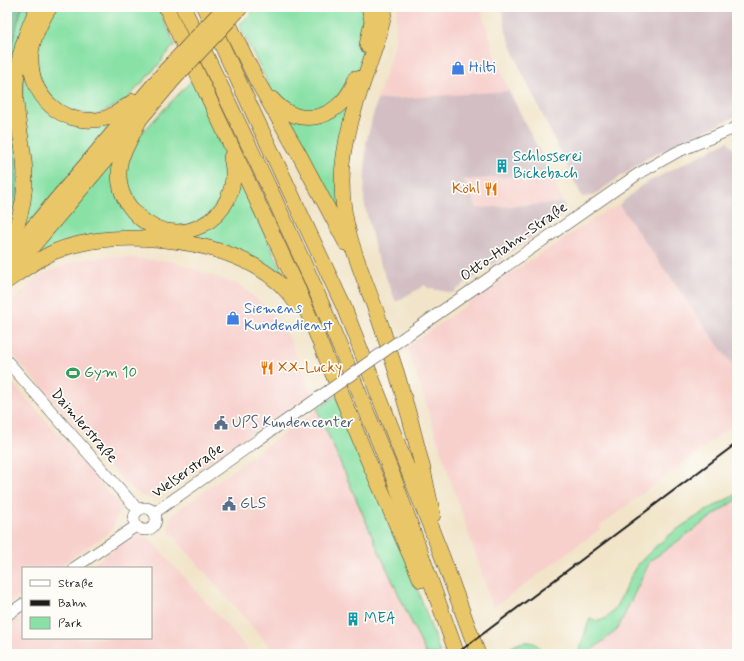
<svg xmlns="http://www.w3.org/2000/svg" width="744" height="661" font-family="Mynerve,sans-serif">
  <rect width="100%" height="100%" fill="#fdfcf7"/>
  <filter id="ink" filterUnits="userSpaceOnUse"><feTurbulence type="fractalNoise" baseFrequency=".025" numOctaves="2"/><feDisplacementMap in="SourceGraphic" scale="8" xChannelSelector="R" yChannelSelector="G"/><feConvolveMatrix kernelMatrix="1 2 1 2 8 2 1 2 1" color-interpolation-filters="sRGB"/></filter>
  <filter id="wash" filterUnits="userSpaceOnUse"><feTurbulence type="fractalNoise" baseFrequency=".012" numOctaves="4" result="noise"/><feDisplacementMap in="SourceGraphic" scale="16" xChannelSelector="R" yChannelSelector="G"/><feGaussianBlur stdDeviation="0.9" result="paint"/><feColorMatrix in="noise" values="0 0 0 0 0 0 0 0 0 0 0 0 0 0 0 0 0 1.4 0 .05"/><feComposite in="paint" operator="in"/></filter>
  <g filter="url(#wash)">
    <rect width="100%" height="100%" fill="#f1e4c8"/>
    <!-- built -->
    <g fill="#f7d0cc">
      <path d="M397 7H482V13L498 65 509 91 377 100 395 44Z"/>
      <path d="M551 174 563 203 477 208 463 180Z"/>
      <path d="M619 205 737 372V422L601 525 600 529 493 608 407 347 520 267 605 212Z"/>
      <path d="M106 256 170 261 240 285 267 308 288 335 312 393 155 498 144 497 125 483 7 348V309L37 277 73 262Z"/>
      <path d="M7 376 121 507 112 530 58 568H23V593L7 604Z"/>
      <path d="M317 409 381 556 426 654H276L169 531 170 516Z"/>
      <path d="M737 500V654H589V652L617 630 650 561 728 505Z"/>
      <path d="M135 534 149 538 252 654H7V626L23 614V638H151V568H88Z"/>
    </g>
    <!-- industrial -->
    <g fill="#d2bec3">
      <path d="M502 7H737V116L649 157 592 196 582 197 520 68 506 32Z"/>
      <path d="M509 91 551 174 463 180 477 208 563 203 565 207 564 212 560 217 452 293 428 288 425 285 396 302 376 253 364 202 366 143 377 100Z"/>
      <path d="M728 141 737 154V372L619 205 642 185Z"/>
    </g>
    <!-- green -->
    <g fill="#89e1a6" stroke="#527e61">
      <path d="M22 7H33L22 34 23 180 7 236C7 223 12 213 15 200 17 190 16 177 16 167 17 147 8 127 7 106 5 72 12 39 22 7Z"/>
      <path d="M54 7H158L175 45 162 58 163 60 125 101 97 115 64 110 38 83 37 47Z"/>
      <path d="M257 7H380L356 100 342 219 273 94 239 25Z"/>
      <path d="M26 53 45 107 116 119 16 239 21 110Z"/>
      <path d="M193 79 232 162 217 213 184 228 149 220 126 191 124 173 136 139Z"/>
      <path d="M120 150 115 170 139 223 196 232 238 176 290 288 250 260 130 235 21 267Z"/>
      <path d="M336 396 411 570 440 653 439 654H426L381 556 317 409Z"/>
      <path d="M737 494V500L728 505 650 561 617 630 589 652V654H578L590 618C592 619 596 621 598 621 616 620 627 580 636 567 639 563 643 560 646 556 672 529 705 511 737 494Z"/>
      <path d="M523 642C533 641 539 644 543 654H508L506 651 515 645Z"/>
    </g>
    <!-- forest -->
    <path fill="#6ebf8b" stroke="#456e54" d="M7 7H22C12 39 6 72 7 106 8 122 13 138 15 154 19 174 16 207 7 226Z"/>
  </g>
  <g filter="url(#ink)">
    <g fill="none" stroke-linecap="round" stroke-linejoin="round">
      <!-- minor casing -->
      <g stroke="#3c3a36" stroke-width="12">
        <g id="minor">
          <path d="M406 336 638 174 677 152 737 127"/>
          <path d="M7 361 138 510"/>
          <circle cx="145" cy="519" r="11"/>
          <path d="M154 513 318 398"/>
          <path d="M74 568 136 526"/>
          <path d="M7 615 23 604"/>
        </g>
      </g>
      <!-- highway casing -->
      <g stroke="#3c3a36" stroke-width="16">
        <g id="highway">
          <path d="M50 7C41 21 32 39 31 55 29 96 61 127 102 119 111 118 125 107 134 101"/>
          <path d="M166 7 296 284 365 453 421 580"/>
          <path d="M183 7 274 198 311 279 345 359 393 476 457 654"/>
          <path d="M204 7 343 305 442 556 478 654"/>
          <path d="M385 7C382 29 376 45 369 65 356 102 342 143 342 183 342 236 366 279 382 328 403 389 420 451 433 515"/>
          <path d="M222 10 256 79 300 156 346 243"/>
          <path d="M367 45 372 21 369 7"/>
          <path d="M272 99C301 133 343 117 356 78"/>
          <path d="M139 121 121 158C117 175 119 193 130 207 169 260 247 221 231 157"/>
          <path d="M7 247C23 218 28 185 23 152 20 129 14 106 16 83 18 56 26 31 38 7"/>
          <path d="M7 258 167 69"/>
          <path d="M10 273 173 80"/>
          <path d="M7 281C23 270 38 259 56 251 113 229 202 237 255 266 273 276 288 290 299 307"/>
        </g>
      </g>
      <!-- minor -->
      <use href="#minor" stroke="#fff" stroke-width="11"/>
      <!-- highway -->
      <use href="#highway" stroke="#e9c769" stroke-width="15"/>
      <!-- rail -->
      <path stroke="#1c1c1c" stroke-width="2" d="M456 654 737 443"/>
      <!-- minor-bridge casing -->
      <g stroke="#3c3a36" stroke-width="12" stroke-linecap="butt">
        <path id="minor-bridge" d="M318 398 406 336"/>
      </g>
      <!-- highway-bridge casing -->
      <g stroke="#3c3a36" stroke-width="16" stroke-linecap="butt">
        <g id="highway-bridge">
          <path d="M167 69 225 7"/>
          <path d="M173 80 241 7"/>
        </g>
      </g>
      <!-- minor-bridge -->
      <use href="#minor-bridge" stroke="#fff" stroke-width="11"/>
      <!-- highway-bridge -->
      <use href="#highway-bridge" stroke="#e9c769" stroke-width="15"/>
    </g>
  </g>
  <!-- icons -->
  <defs>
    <g id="shop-bare" transform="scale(1.08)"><path d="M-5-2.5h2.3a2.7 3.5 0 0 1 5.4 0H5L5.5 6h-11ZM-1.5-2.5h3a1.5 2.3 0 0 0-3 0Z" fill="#3f7fe0" stroke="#fdfcf7" stroke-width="2.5" paint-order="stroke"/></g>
    <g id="building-bare" transform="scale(1.08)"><path d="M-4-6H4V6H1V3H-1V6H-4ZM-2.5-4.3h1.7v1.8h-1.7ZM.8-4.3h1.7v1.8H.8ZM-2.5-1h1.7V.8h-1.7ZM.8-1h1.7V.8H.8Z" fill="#0f9aa8" stroke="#fdfcf7" stroke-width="2.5" paint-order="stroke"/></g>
    <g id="restaurant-bare" transform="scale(1.08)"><path d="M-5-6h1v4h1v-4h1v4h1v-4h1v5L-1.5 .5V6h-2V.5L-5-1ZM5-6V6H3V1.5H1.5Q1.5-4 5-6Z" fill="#e8710a" stroke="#fdfcf7" stroke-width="2.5" paint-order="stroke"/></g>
    <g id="stadium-bare" transform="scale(1.08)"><path d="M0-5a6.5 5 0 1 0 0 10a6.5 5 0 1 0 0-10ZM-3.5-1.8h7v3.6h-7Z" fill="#2e9e5b" stroke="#fdfcf7" stroke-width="2.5" paint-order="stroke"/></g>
    <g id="civic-bare" transform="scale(1.08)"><path d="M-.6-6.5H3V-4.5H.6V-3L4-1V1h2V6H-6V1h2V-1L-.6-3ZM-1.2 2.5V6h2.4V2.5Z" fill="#5c6f8a" stroke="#fdfcf7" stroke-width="2.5" paint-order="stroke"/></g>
  </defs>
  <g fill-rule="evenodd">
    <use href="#shop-bare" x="458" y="68"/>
    <use href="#building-bare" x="502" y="166"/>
    <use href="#restaurant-bare" x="491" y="189"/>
    <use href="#shop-bare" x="233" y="318"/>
    <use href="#restaurant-bare" x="267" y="368"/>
    <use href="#stadium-bare" x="73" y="373"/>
    <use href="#civic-bare" x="221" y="423"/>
    <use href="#civic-bare" x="229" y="504"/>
    <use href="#building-bare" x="353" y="619"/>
  </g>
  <g text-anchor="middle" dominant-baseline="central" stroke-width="3.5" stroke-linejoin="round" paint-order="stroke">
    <!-- shop labels -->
    <g font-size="15" fill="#366cbe" stroke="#fdfcf7" text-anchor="start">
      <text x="469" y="68">Hilti</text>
      <text x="244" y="309">Siemens<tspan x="244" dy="17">Kundendienst</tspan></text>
    </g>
    <!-- culture labels -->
    <g font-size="15" fill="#0d838f" stroke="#fdfcf7" text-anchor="start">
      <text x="513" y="157">Schlosserei<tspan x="513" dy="17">Bickebach</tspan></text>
      <text x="364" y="619">MEA</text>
    </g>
    <!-- food labels -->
    <g font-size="15" fill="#c56008" stroke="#fdfcf7" text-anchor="end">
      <text x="480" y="189">Köhl</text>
      <text x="278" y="368" text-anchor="start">XX-Lucky</text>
    </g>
    <!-- street labels -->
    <g font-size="15" fill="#1c1c1c" stroke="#fdfcf7">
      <text transform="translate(514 242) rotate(-35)">Otto-Hahn-Straße</text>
      <text transform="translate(84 426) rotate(49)">Daimlerstraße</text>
      <text transform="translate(188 471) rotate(-35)">Welserstraße</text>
    </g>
    <!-- leisure labels -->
    <g font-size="15" fill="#27864d" stroke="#fdfcf7" text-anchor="start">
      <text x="84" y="373">Gym 10</text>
    </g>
    <!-- service labels -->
    <g font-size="15" fill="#4e5e75" stroke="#fdfcf7" text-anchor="start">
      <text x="232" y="423">UPS Kundencenter</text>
      <text x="240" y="504">GLS</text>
    </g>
  </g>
  <!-- margin -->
  <rect width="744" height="661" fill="none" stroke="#fdfcf7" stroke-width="24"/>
  <!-- legend -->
  <rect x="22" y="567" width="130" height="72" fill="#fdfcf7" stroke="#a3a29f"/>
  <rect x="30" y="580" width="20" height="6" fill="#ffffff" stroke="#a3a29f"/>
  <text x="58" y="587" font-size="12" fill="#1c1c1c">Straße</text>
  <rect x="30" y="600" width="20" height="6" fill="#1c1c1c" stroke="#a3a29f"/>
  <text x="58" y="607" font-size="12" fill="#1c1c1c">Bahn</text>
  <rect x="30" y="617" width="20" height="12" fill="#89e1a6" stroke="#a3a29f"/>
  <text x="58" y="627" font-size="12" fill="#1c1c1c">Park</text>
</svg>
